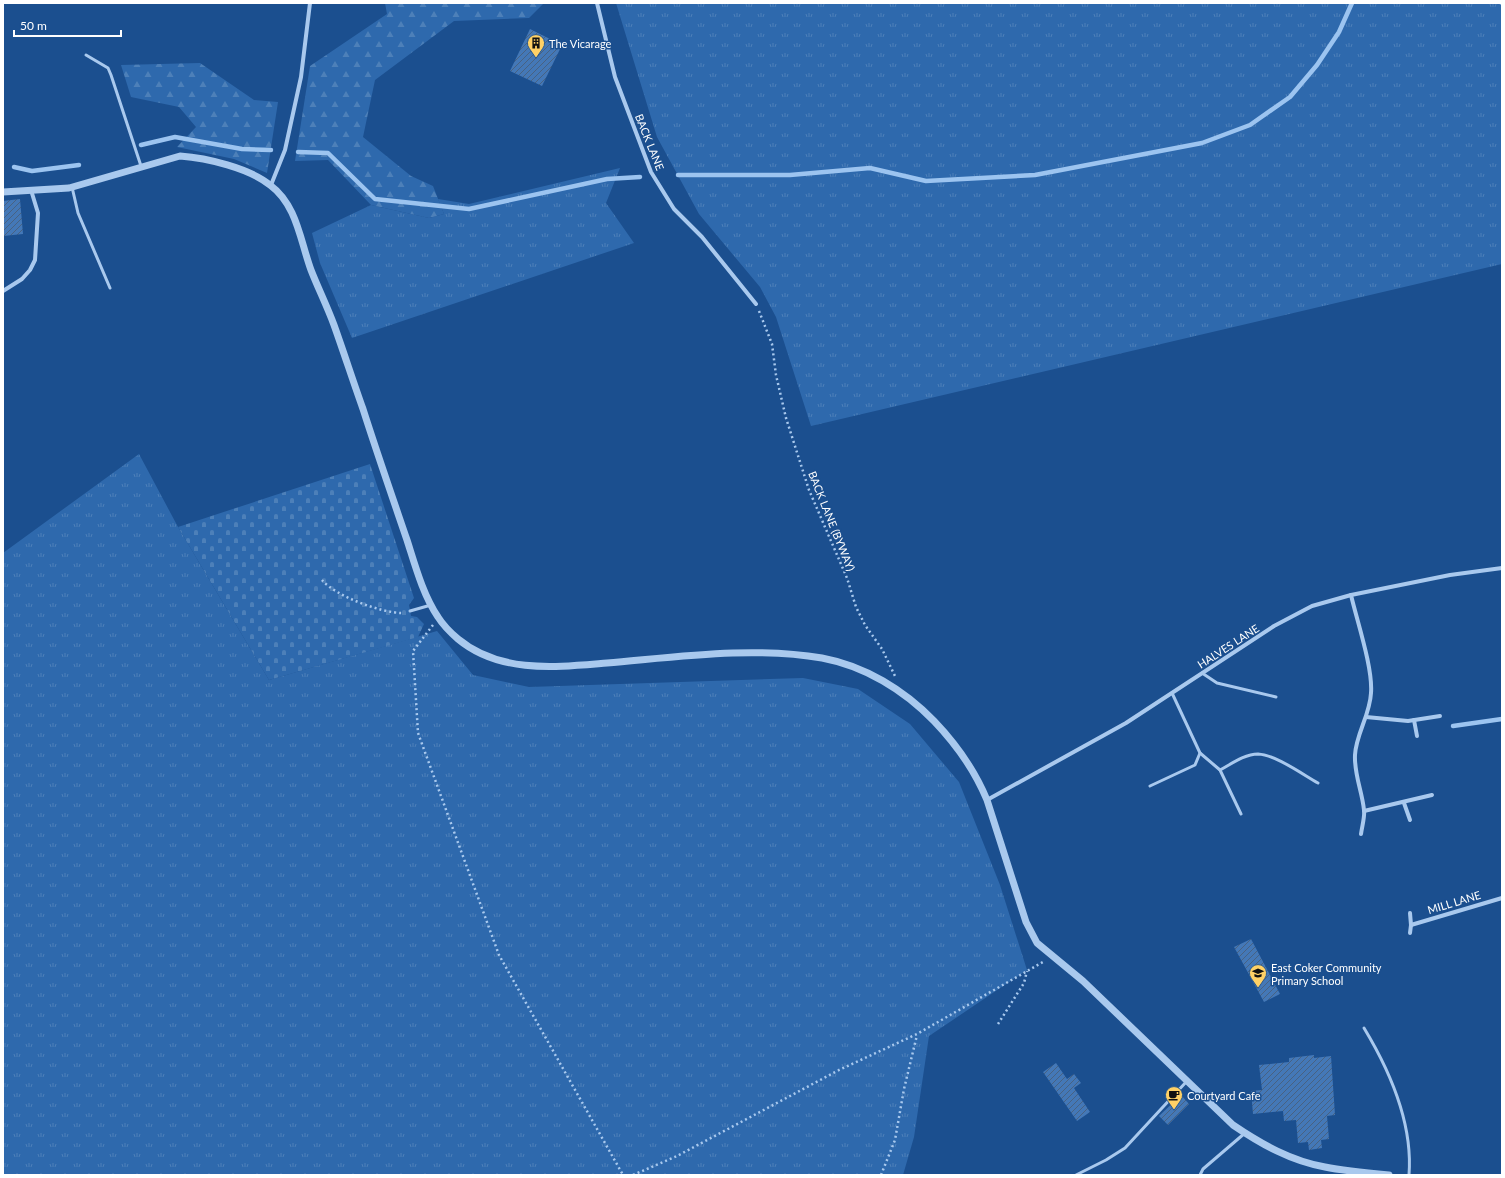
<svg xmlns="http://www.w3.org/2000/svg" width="1505" height="1178" font-family="Lato,sans-serif">
  <defs>
    <pattern id="grass-tufts" width="24" height="20" patternUnits="userSpaceOnUse"><rect width="24" height="20" fill="#2e69ad"/><path d="M3 7l-1-3M5 7V3M7 7l1-3M15 17l-1-3M17 17v-4M19 17l1-3" fill="none" stroke="#4d80b9"/></pattern>
    <pattern id="forest-firs" width="22" height="20" patternUnits="userSpaceOnUse"><rect width="22" height="20" fill="#2e69ad"/><path d="M5 1l3.5 6h-7zM16 11l3.5 6h-7z" fill="#4d80b9"/></pattern>
    <pattern id="cemetery-stones" width="16" height="16" patternUnits="userSpaceOnUse"><rect width="16" height="16" fill="#2e69ad"/><path d="M2 7V4a2 2 0 0 1 4 0v3zM10 15v-3a2 2 0 0 1 4 0v3z" fill="#4d80b9"/></pattern>
    <pattern id="building-hatch" width="6" height="6" patternUnits="userSpaceOnUse"><rect width="6" height="6" fill="#4478b7"/><path d="M-1 1l2-2M0 6l6-6M5 7l2-2" fill="none" stroke="#486282"/></pattern>
  </defs>
  <rect width="100%" height="100%" fill="#1b4f8f"/>
  <!-- grass -->
  <g fill="url(#grass-tufts)">
    <path d="M616 3H1502V264L811 426 776 317 760 287 699 214 657 137Z"/>
    <path d="M620 168 606 203 634 243 352 338 320 263 312 233 371 205 429 218 444 214 438 199 469 204Z"/>
    <path d="M139 454 178 527 269 680 437 631 473 675 529 687 803 678 858 689 910 724 959 782 1000 885 1027 970 929 1036 914 1137 903 1175H3V553Z"/>
  </g>
  <!-- forest -->
  <g fill="url(#forest-firs)">
    <path d="M385 3H544L529 18 454 21 375 80 363 137 411 176 433 186 444 214 429 218 371 205 328 160 295 161 310 66 387 14Z"/>
    <path d="M200 63 254 100 278 102 267 173 234 159 177 147 196 127 179 107 131 97 121 65Z"/>
  </g>
  <!-- cemetery -->
  <path fill="url(#cemetery-stones)" d="M370 464 414 598 409 605 411 616 417 617 424 624 418 637 269 680 178 527Z"/>
  <g fill="none" stroke-linecap="round" stroke-linejoin="round">
    <!-- stream -->
    <g stroke="#9cc4f0" stroke-width="4.5">
      <path d="M141 145 175 137 242 149 271 150"/>
      <path d="M298 152 328 153 375 199 469 209 607 179 640 177"/>
      <path d="M14 167 32 171 79 165"/>
      <path d="M678 175H790L870 168 926 181 1035 175 1202 143 1250 125 1290 97 1317 65 1339 32 1352 3"/>
      <path d="M1453 726 1502 719"/>
    </g>
  </g>
  <!-- building -->
  <g fill="url(#building-hatch)">
    <path d="M530 29 562 45 542 86 510 71Z"/>
    <path d="M20 199 23 234 3 236V201Z"/>
    <path d="M1251 939 1280 994 1264 1002 1234 947Z"/>
    <path d="M1314 1055V1058L1331 1056 1335 1115 1327 1116 1329 1139 1321 1140 1322 1148 1309 1150 1308 1142 1298 1143 1296 1120 1284 1121 1283 1111 1253 1114 1251 1091 1262 1090 1259 1065 1289 1062V1058Z"/>
    <path d="M1056 1063 1067 1079 1074 1074 1081 1083 1074 1088 1090 1112 1077 1121 1043 1072Z"/>
    <path d="M1181 1095 1189 1104 1168 1125 1159 1116Z"/>
  </g>
  <g fill="none" stroke-linecap="round" stroke-linejoin="round">
    <!-- path -->
    <g stroke="#a9c9ee" stroke-width="2.5" stroke-dasharray="2 3" stroke-linecap="butt">
      <path d="M1500 3 1502 4"/>
      <path d="M759 311 772 344 776 375 786 418 809 490 847 578 856 607 865 625 882 649 895 676"/>
      <path d="M322 580C335 596 382 613 402 613"/>
      <path d="M433 625 413 651 418 733 499 955 623 1175"/>
      <path d="M998 1024 1024 983 1027 971"/>
      <path d="M633 1175 677 1156 839 1070 917 1034 1043 962"/>
      <path d="M881 1175 895 1140 904 1089 917 1035"/>
    </g>
    <!-- service -->
    <g stroke="#a9c9ee" stroke-width="3">
      <path d="M86 55 108 68 111 75 141 166"/>
      <path d="M72 187 78 213 110 288"/>
      <path d="M410 611 431 605"/>
      <path d="M1202 673 1217 683 1276 697"/>
      <path d="M1200 753 1220 770 1241 814"/>
      <path d="M1220 770C1231 764 1245 754 1258 754 1276 755 1302 774 1318 783"/>
      <path d="M1150 786 1195 765 1200 753 1172 693"/>
      <path d="M1364 1028C1390 1071 1413 1123 1409 1175"/>
      <path d="M1076 1175 1106 1160 1125 1148 1187 1081"/>
      <path d="M1200 1175 1203 1169 1245 1133"/>
    </g>
    <!-- minor -->
    <g stroke="#a9c9ee" stroke-width="4">
      <path d="M597 3 615 77 651 172 674 209 702 237 756 304"/>
      <path d="M271 185 285 150 301 77 310 3"/>
      <path d="M3 291 22 279 30 270 35 260 38 213 31 190"/>
      <path d="M1351 595C1357 621 1373 668 1371 693 1370 715 1356 734 1355 755 1354 774 1362 791 1364 810 1365 817 1362 826 1361 834"/>
      <path d="M1366 717 1408 721 1440 716"/>
      <path d="M1414 720 1417 736"/>
      <path d="M987 800 1126 723 1274 626 1312 606 1351 595 1450 575 1502 568"/>
      <path d="M1404 803 1410 820"/>
      <path d="M1364 811 1432 795"/>
      <path d="M1411 925 1502 898"/>
      <path d="M1410 933 1411 925 1410 913"/>
    </g>
    <!-- tertiary -->
    <path stroke="#a9c9ee" stroke-width="7" d="M3 192 69 188 180 156C207 158 249 168 270 185 297 205 300 240 311 270 318 288 327 306 334 325 344 353 353 381 363 409 377 453 392 496 407 540 415 565 423 595 438 617 443 625 451 633 458 639 500 674 557 667 607 663 677 657 752 646 822 658 865 666 904 690 934 721 956 744 975 771 987 800L1026 922 1037 943 1083 981 1233 1125C1261 1144 1291 1161 1325 1167 1345 1171 1367 1173 1389 1175"/>
  </g>
  <!-- icons -->
  <defs>
    <g id="building-pin" transform="scale(0.9)"><path d="M0 17L-7.5 6A9.5 9.5 0 1 1 7.5 6Z" fill="#ffd166" stroke="#1b4f8f"/><path d="M-4-6H4V6H1V3H-1V6H-4ZM-2.5-4.3h1.7v1.8h-1.7ZM.8-4.3h1.7v1.8H.8ZM-2.5-1h1.7V.8h-1.7ZM.8-1h1.7V.8H.8Z" fill="#111"/></g>
    <g id="school-pin" transform="scale(0.9)"><path d="M0 17L-7.5 6A9.5 9.5 0 1 1 7.5 6Z" fill="#ffd166" stroke="#1b4f8f"/><path d="M0-5L7-2L0 1L-7-2ZM-4 1L0 2.5L4 1V4Q0 6-4 4Z" fill="#111"/></g>
    <g id="cafe-pin" transform="scale(0.9)"><path d="M0 17L-7.5 6A9.5 9.5 0 1 1 7.5 6Z" fill="#ffd166" stroke="#1b4f8f"/><path d="M-5.5-4.5H6V0H3Q3 3.5 0 3.5H-2.5Q-5.5 3.5-5.5 0ZM3-3.2v2h1.7v-2ZM-6 4.5H4V6H-6Z" fill="#111"/></g>
  </defs>
  <g fill-rule="evenodd">
    <use href="#building-pin" x="536" y="43"/>
    <use href="#school-pin" x="1258" y="973"/>
    <use href="#cafe-pin" x="1174" y="1095"/>
  </g>
  <g text-anchor="middle" dominant-baseline="central" stroke-width="3" stroke-linejoin="round" paint-order="stroke">
    <!-- poi labels -->
    <g font-size="11" fill="#fff" stroke="#1b4f8f" text-anchor="start">
      <text x="549" y="43">The Vicarage</text>
      <text x="1271" y="967">East Coker Community<tspan x="1271" dy="13">Primary School</tspan></text>
      <text x="1187" y="1095">Courtyard Cafe</text>
    </g>
    <!-- street labels -->
    <g font-size="11" fill="#fff" stroke="#1b4f8f">
      <text transform="translate(650 142) rotate(68)">BACK LANE</text>
      <text transform="translate(832 521) rotate(68)">BACK LANE (BYWAY)</text>
      <text transform="translate(1228 646) rotate(-33)">HALVES LANE</text>
      <text transform="translate(1454 902) rotate(-17)">MILL LANE</text>
    </g>
  </g>
  <!-- border -->
  <rect width="1505" height="1178" fill="none" stroke="#ffffff" stroke-width="8"/>
  <!-- scale -->
  <path d="M14 30v6h107v-6" fill="none" stroke="#ffffff" stroke-width="2"/>
  <text x="20" y="30" font-size="12" fill="#ffffff" stroke="#1b4f8f" stroke-width="3" paint-order="stroke">50 m</text>
</svg>
